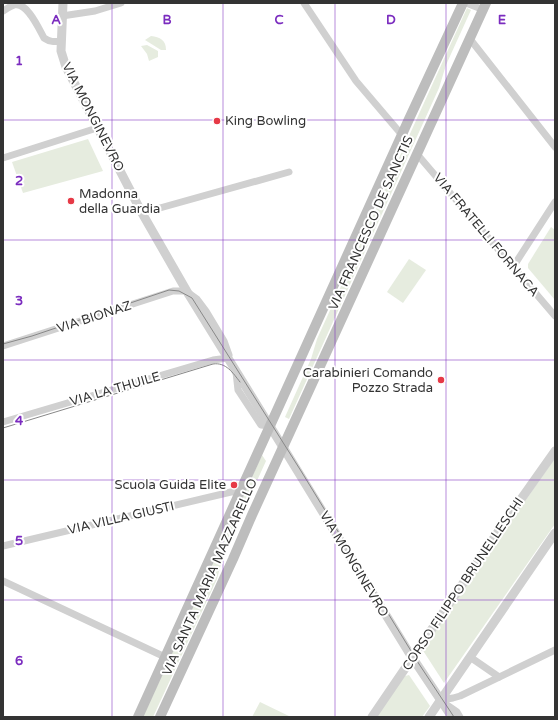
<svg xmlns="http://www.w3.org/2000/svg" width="558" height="720" font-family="'Varela Round',sans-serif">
  <rect width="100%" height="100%" fill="#fff"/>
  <!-- green -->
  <g fill="#e6ecdf">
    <path d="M467 8 471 10 446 65 439 88 289 419 285 417 311 359 317 339Z"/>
    <path d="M151 36C160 37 166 40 166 50H161L145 40Z"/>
    <path d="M147 45 158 51V57L149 61 147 54 141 46Z"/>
    <path d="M88 139 103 171 23 193 12 162Z"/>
    <path d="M551 227 555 230V300L528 268V264Z"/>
    <path d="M409 259 426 270 403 303 387 292Z"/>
    <path d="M262 455 266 461 224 553 217 579 153 717H143Z"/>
    <path d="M555 458V524L444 683 422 649Z"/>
    <path d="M409 675 430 706 422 717H374L405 676Z"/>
    <path d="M260 702 291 717H252Z"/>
  </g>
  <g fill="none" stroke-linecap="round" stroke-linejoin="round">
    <!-- minor -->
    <g stroke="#d0d0d0" stroke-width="7">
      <path d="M304 3 356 81 402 135"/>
      <path d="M466 3 484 10"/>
      <path d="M3 11C7 9 10 6 14 5 27 1 39 29 44 38 50 42 54 42 61 41"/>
      <path d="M62 16 95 11 121 3"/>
      <path d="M470 39 555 147"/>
      <path d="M417 154 555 316"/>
      <path d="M3 158 97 128"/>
      <path d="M142 213 289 172"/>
      <path d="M513 267 555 202"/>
      <path d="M3 346 173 291H186L197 299 206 311 224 341 229 355"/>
      <path d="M236 372 238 390 261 425 270 426"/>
      <path d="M3 422 213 360 228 358"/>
      <path d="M3 546 231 492H240"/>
      <path d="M3 581 165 657"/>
      <path d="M470 657 499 677"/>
      <path d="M441 700 453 698 460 696 555 650"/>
      <path d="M444 703 457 712 460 717"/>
    </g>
    <!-- tertiary -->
    <g stroke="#d0d0d0" stroke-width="9">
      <path d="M63 3 61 51 66 67 142 213 189 295 289 457 408 651 452 717"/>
      <path d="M372 717 500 529 555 451"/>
      <path d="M429 717 555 533"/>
    </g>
    <!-- secondary -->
    <g stroke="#bdbdbd" stroke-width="10">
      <path d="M138 717 409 119 463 3"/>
      <path d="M160 717 233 559 252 515 486 3"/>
    </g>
    <!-- tram -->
    <g stroke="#888" stroke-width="1">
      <path d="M3 344 32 336 169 290 179 291 192 298 301 471 419 664 454 717"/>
      <path d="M3 428 213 364C226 362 233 373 240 382"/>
    </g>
  </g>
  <!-- grid -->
  <path fill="none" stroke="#7b2cbf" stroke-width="1" stroke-opacity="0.55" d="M112 3V717M223 3V717M335 3V717M446 3V717M3 120H555M3 240H555M3 360H555M3 480H555M3 600H555"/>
  <!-- markers -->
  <g fill="#e63946" stroke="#fff" stroke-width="1.5">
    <circle cx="217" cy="121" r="4"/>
    <circle cx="71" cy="201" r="4"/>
    <circle cx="441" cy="380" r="4"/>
    <circle cx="234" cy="485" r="4"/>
  </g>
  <g text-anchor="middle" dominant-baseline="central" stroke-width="4" stroke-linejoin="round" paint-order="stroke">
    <!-- street labels -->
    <g font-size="13" fill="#333" stroke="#fff">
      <text transform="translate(93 117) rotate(63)">VIA MONGINEVRO</text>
      <text transform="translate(371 223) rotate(-66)">VIA FRANCESCO DE SANCTIS</text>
      <text transform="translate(486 235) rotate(50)">VIA FRATELLI FORNACA</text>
      <text transform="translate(94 317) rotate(-18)">VIA BIONAZ</text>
      <text transform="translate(115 389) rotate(-16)">VIA LA THUILE</text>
      <text transform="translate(121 518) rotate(-13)">VIA VILLA GIUSTI</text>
      <text transform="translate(354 564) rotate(59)">VIA MONGINEVRO</text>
      <text transform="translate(210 577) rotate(-66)">VIA SANTA MARIA MAZZARELLO</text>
      <text transform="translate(463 584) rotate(-56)">CORSO FILIPPO BRUNELLESCHI</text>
    </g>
    <!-- poi labels -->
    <g font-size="13" fill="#333" stroke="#fff" text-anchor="start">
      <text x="225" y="121">King Bowling</text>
      <text x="79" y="194">Madonna<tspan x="79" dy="15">della Guardia</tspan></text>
      <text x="433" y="373" text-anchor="end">Carabinieri Comando<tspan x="433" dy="15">Pozzo Strada</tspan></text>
      <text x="226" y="485" text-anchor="end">Scuola Guida Elite</text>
    </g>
  </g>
  <g font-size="13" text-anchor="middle" font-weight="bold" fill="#7b2cbf" stroke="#fff" stroke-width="4" stroke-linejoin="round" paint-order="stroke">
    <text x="56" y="24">A</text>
    <text x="167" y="24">B</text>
    <text x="279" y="24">C</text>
    <text x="391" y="24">D</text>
    <text x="502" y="24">E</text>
    <text x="19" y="65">1</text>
    <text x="19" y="185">2</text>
    <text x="19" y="305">3</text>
    <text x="19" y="425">4</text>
    <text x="19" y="545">5</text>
    <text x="19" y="665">6</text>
  </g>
  <!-- border -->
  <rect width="558" height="720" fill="none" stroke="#333333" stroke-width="8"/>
</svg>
